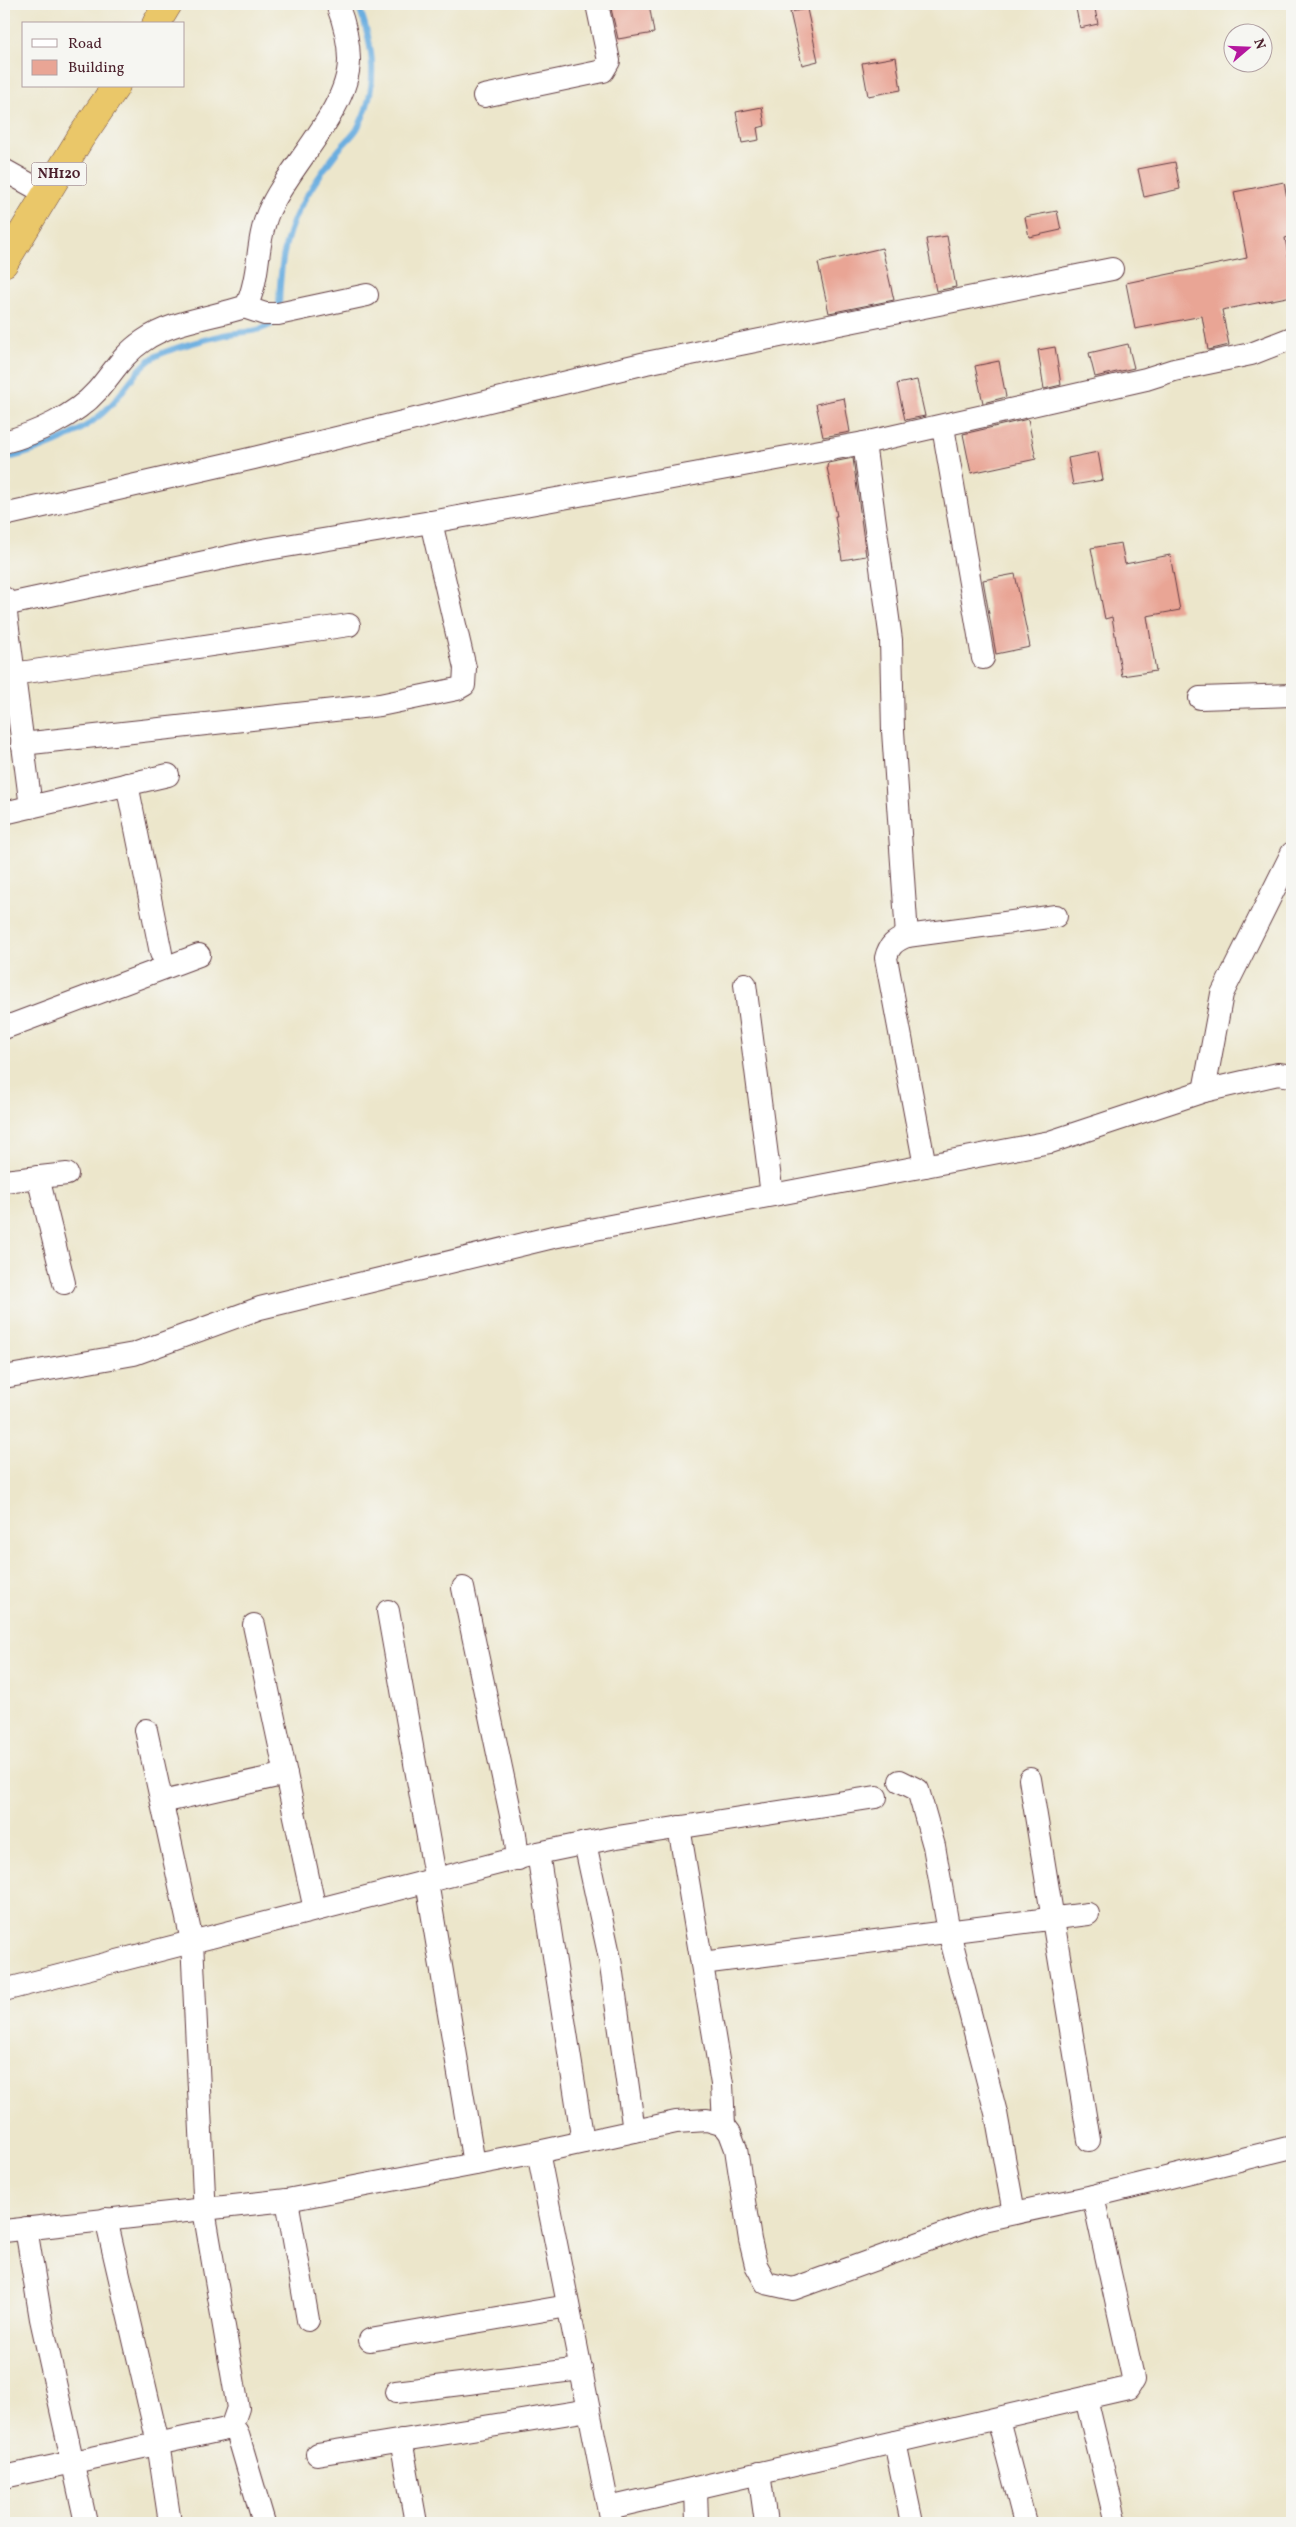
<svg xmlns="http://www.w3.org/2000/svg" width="1296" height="2527" font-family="Vollkorn,serif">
  <rect width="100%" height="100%" fill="#f6f6f2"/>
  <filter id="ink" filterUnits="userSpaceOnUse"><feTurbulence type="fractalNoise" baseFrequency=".02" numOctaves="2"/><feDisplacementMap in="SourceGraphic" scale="10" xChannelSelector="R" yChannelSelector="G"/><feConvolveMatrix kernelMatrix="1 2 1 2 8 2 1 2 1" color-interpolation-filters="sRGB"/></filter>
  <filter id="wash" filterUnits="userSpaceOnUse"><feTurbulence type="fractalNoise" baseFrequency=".0096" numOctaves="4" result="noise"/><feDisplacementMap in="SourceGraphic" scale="20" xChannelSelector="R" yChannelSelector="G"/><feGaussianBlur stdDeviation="1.12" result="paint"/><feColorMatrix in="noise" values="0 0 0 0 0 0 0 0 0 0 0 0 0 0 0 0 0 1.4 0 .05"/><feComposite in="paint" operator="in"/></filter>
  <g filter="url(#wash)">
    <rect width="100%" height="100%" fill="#ece6cb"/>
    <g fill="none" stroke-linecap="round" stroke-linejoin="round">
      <!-- stream -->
      <g stroke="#6aaee0" stroke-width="6">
        <path d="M279 306C280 272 283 239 299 209 310 189 323 170 337 152 343 144 352 137 357 129 380 88 374 46 358 4"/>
        <path d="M4 459C43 450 84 434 111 405 126 389 138 365 158 355 178 346 203 340 224 335 243 331 259 333 275 322"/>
      </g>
    </g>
    <g id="blocks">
      <!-- building -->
      <g fill="#e9a595">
        <path d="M610 4H649L654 33 618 39Z"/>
        <path d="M1075 4H1094L1098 24 1080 28Z"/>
        <path d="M807 9 818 61 802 65 790 12Z"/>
        <path d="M896 57 901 90 868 96 862 63Z"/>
        <path d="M762 107 765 126 757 128 759 140 742 143 736 112Z"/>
        <path d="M1175 162 1180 189 1144 197 1138 169Z"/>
        <path d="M1284 182 1292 225V236L1285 238 1292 276V296L1222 310 1229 345 1208 350 1202 316 1135 329 1126 283 1247 258 1234 192Z"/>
        <path d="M1057 211 1061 230 1029 237 1025 217Z"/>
        <path d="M947 236 956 287 936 291 926 239Z"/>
        <path d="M882 248 894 300 829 313 818 263Z"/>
        <path d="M1128 344 1134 368 1095 377 1089 353Z"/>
        <path d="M1055 347 1061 385 1044 389 1038 350Z"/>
        <path d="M999 361 1006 397 983 403 975 366Z"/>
        <path d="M917 380 925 416 905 420 897 384Z"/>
        <path d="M844 398 850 432 823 437 816 404Z"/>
        <path d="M1028 419 1036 459 971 473 963 434Z"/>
        <path d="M1098 452 1103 480 1073 485 1068 458Z"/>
        <path d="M853 458 866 556 842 560 835 516H837L827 467 828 463Z"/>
        <path d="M1121 543 1125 564 1170 555 1180 610 1147 616 1156 671 1122 676 1112 617 1105 619 1091 548Z"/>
        <path d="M1015 574 1030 647 996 654 983 580Z"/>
      </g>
    </g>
  </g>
  <g filter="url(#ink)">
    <use href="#blocks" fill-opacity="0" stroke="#623d43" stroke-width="1"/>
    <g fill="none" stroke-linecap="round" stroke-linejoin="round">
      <!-- minor casing -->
      <g stroke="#623d43" stroke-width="24">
        <g id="minor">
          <path d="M484 96 603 71 609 61 597 4"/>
          <path d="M4 170 47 194"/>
          <path d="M244 307 265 314H278L367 295"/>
          <path d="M943 427 983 658"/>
          <path d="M4 442C35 434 75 416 97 391 112 374 123 354 143 341 171 321 211 318 244 307L248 302C260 275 256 242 268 213 288 166 349 110 349 60 349 40 344 22 337 4"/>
          <path d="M864 443 891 640 893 731 907 936"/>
          <path d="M4 515 254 458 646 363 1112 269"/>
          <path d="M4 598 31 807"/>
          <path d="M4 605 256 551 431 522 864 443 1146 379 1174 370 1251 354 1292 338"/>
          <path d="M13 674 349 625"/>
          <path d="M1200 698 1292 695"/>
          <path d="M22 744 380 705 457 689 464 685 465 668 431 522"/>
          <path d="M127 784 161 953"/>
          <path d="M4 813 168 775"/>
          <path d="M745 984 772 1195"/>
          <path d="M4 1028 199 955"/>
          <path d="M1204 1091 1222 994 1292 853"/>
          <path d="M925 1166 886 958C889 945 895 941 907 936L1056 916"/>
          <path d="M38 1177 64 1283"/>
          <path d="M4 1181 67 1174"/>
          <path d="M4 1377 134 1354 260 1308 553 1237 1050 1142 1204 1091 1278 1074 1292 1076"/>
          <path d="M463 1588 515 1834 518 1859"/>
          <path d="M388 1611 435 1876 427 1882 474 2164"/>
          <path d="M254 1625 315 1910"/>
          <path d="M146 1730 192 1941 205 2216 238 2408 231 2428"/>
          <path d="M1030 1779 1089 2140"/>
          <path d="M900 1781 918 1790 934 1846 949 1932 996 2113 1014 2213"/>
          <path d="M162 1802 286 1774"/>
          <path d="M679 1827 722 2084 724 2125"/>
          <path d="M585 1843 610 1959 634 2131"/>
          <path d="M538 1853 583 2142"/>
          <path d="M702 1963 1088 1914"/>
          <path d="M4 1990 538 1853 611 1838 876 1797"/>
          <path d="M538 2152 611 2522"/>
          <path d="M287 2200 308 2320"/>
          <path d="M106 2219 158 2443 170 2523"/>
          <path d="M26 2228 41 2319 86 2523"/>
          <path d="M4 2231 287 2200 538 2152 676 2122 707 2120 724 2125 730 2133 736 2149 750 2240 756 2265 766 2283 793 2289 983 2220 1093 2196 1292 2147"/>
          <path d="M370 2340 568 2306"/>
          <path d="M396 2392 581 2369"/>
          <path d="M1086 2398 1116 2523"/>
          <path d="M998 2419 1025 2523"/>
          <path d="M401 2440 416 2523"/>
          <path d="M895 2442 912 2523"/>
          <path d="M317 2454 589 2410"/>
          <path d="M759 2473 766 2523"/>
          <path d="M4 2477 231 2428 237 2432 239 2438 264 2523"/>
          <path d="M696 2488 697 2523"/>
          <path d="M609 2508 1128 2388 1133 2380 1132 2373 1093 2196"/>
        </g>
      </g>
      <!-- highway casing -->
      <g stroke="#623d43" stroke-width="29">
        <g id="highway">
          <path d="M156 24 168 4"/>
          <path d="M4 263 81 137 116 86"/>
        </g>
      </g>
      <!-- minor -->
      <use href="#minor" stroke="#fff" stroke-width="22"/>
      <!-- highway -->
      <use href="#highway" stroke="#eac769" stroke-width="28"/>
    </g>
  </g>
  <g text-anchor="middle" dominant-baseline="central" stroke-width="4" stroke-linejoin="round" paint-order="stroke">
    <!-- shield labels -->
    <rect fill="#f6f6f2" stroke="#7e6067" stroke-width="1" x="31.5" y="162.5" width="55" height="23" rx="4"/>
    <g font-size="14" font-weight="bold" fill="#4a1f2b">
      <text x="59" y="174">NH120</text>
    </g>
  </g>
  <!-- margin -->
  <rect width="1296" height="2527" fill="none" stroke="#f6f6f2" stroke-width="20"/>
  <!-- legend -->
  <rect x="22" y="22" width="162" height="65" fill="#f6f6f2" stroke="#b1a0a2"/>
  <rect x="32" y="39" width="25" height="8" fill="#ffffff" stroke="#b1a0a2"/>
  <text x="68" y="48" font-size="15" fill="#4a1f2b">Road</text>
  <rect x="32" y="60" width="25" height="15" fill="#e9a595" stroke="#b1a0a2"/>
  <text x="68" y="72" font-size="15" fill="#4a1f2b">Building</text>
  <!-- north arrow -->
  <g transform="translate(1248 48) rotate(71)"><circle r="24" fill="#f6f6f2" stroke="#b1a0a2"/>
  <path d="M0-4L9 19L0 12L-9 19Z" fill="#b5179e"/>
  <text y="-8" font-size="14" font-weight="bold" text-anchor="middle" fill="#4a1f2b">N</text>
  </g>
</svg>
